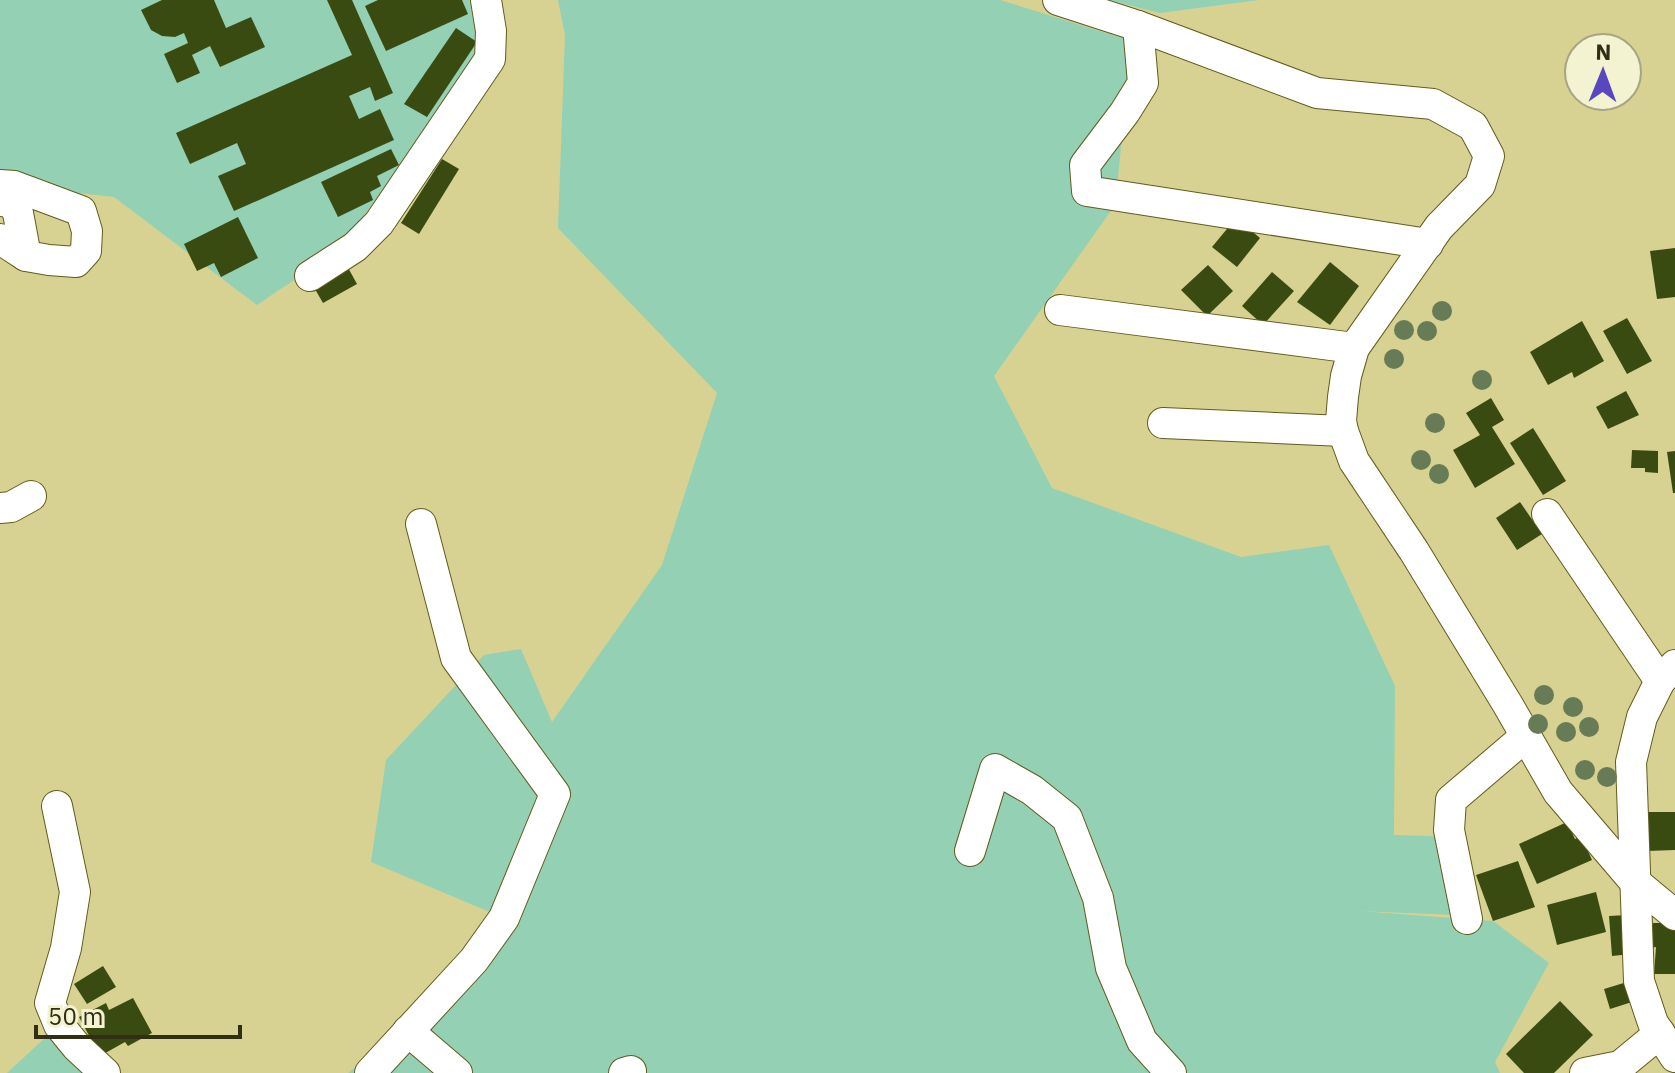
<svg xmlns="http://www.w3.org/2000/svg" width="1675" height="1073" font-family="'IBM Plex Sans',sans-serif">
  <rect width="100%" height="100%" fill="#d7d292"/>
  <!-- green -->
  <g fill="#93d0b4">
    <path d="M0 0H474L477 51 418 144 337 251 257 305 114 197 14 186 0 182Z"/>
    <path d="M558 0H1000L1132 41 1115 205 994 376 1052 488 1241 557 1329 545 1395 686 1394 835 1457 837 1479 916 1359 911 1493 921 1549 963 1495 1062 1500 1073H348L419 1020 504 918 371 862 386 760 484 655 521 649 552 722 662 565 717 393 558 228 565 35Z"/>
    <path d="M1108 0H1259L1160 13Z"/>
    <path d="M72 1013 106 1073H7Z"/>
  </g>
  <!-- building -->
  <g fill="#3a4b11">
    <path d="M162 0H214L226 28 251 17 265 47 220 67 210 46 192 55 200 73 177 83 164 54 188 43 184 33 175 37 162 36 151 30 141 10Z"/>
    <path d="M327 0H352L393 93 375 101 370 87 349 96 359 119 380 109 394 140 234 211 218 176 246 164 237 143 190 164 176 133 352 55Z"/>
    <path d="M378 0H462L468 14 386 51 365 6Z"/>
    <path d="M456 28 477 42 427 117 404 104Z"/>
    <path d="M391 149 399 165 377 176 381 186 370 192 373 200 338 217 321 182Z"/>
    <path d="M442 159 459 169 419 234 401 223Z"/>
    <path d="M238 217 258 258 221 277 214 263 197 271 184 244Z"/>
    <path d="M1236 218 1260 238 1237 267 1212 247Z"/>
    <path d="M1675 248V297L1657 299 1650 251Z"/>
    <path d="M1330 262 1359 286 1330 325 1297 302Z"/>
    <path d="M346 264 357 284 323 303 312 284Z"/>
    <path d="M1208 265 1233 291 1207 316 1181 290Z"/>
    <path d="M1272 272 1294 291 1263 325 1242 306Z"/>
    <path d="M1627 318 1652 361 1627 374 1603 331Z"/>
    <path d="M1582 321 1604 361 1574 378 1572 372 1548 385 1530 352Z"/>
    <path d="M1626 391 1639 415 1608 429 1596 407Z"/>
    <path d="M1491 398 1504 420 1492 427 1515 464 1475 488 1453 450 1480 435 1466 413Z"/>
    <path d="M1533 428 1566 481 1543 495 1510 443Z"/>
    <path d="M1632 450 1658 451V473L1645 472V468H1631Z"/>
    <path d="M1675 451V493H1673L1667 452Z"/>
    <path d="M1520 502 1542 534 1517 550 1496 518Z"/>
    <path d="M1646 812H1675V850L1647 851Z"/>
    <path d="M1567 822 1575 839 1581 836 1592 860 1537 884 1519 844Z"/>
    <path d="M1518 861 1535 907 1493 921 1476 875Z"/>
    <path d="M1596 892 1606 932 1557 945 1547 905Z"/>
    <path d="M1627 915 1631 954 1612 956 1609 916Z"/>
    <path d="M1653 923H1667L1675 930V974H1654L1656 947 1651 948Z"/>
    <path d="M103 966 116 987 87 1004 74 984Z"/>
    <path d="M1627 982 1632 1002 1610 1009 1604 989Z"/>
    <path d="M133 998 152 1033 128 1046 125 1042 100 1056 79 1017 106 1003 109 1010Z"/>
    <path d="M1560 1001 1593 1035 1554 1073H1524L1506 1054Z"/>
  </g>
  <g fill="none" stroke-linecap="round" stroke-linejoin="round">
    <!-- minor casing -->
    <g stroke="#615c1c" stroke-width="32">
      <g id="minor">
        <path d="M1058 0 1138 26 1317 93 1433 104 1473 126 1489 156 1480 185 1439 227 1354 348 1346 376 1343 397 1341 421 1343 431 1354 461 1414 551 1508 705 1558 792 1634 881 1675 915"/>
        <path d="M1138 26 1143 83 1125 112 1085 165 1087 191 1428 244"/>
        <path d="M0 185 14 186 81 211 87 231 86 251 76 262 49 260 26 256 0 239"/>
        <path d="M0 201 12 202 18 213 26 256"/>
        <path d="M310 276 355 247 379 223 490 59 491 31 486 0"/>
        <path d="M1060 310 1354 348"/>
        <path d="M1163 423 1343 431"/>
        <path d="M0 508 11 507 31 496"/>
        <path d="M1547 514 1660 681"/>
        <path d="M1675 665 1660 681 1642 717 1631 762 1639 981 1653 1023 1675 1057"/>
        <path d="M57 806 75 892 66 948 50 1003 59 1025 77 1047 105 1073"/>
        <path d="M970 851 995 769 1032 790 1067 818 1098 898 1111 968 1142 1041 1171 1073"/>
        <path d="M1467 919 1449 830 1451 800 1526 736"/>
        <path d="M408 1031 457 1073"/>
        <path d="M370 1073 474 960 504 918 555 794 456 658 421 524"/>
        <path d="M624 1073 631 1071"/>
        <path d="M1585 1073 1620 1066 1660 1033"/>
      </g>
    </g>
    <!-- minor -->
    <use href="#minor" stroke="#fff" stroke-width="30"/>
  </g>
  <!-- trees -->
  <g fill="#677b56">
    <circle cx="1442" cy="311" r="10"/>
    <circle cx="1404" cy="330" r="10"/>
    <circle cx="1427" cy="331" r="10"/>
    <circle cx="1394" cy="359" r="10"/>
    <circle cx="1482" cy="380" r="10"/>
    <circle cx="1435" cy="423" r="10"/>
    <circle cx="1421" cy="460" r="10"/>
    <circle cx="1439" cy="474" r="10"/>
    <circle cx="1544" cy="695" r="10"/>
    <circle cx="1573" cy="707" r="10"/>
    <circle cx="1538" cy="724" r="10"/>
    <circle cx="1589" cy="727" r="10"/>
    <circle cx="1566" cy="732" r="10"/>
    <circle cx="1585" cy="770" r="10"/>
    <circle cx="1607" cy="777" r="10"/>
  </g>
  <!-- north arrow -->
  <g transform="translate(1603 72) rotate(1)"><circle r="38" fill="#f3f2d1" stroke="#a5a485" stroke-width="2"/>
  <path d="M0-6L14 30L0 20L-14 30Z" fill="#5a47bf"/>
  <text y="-12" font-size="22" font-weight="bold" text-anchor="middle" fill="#302e14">N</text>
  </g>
  <!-- scale -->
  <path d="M36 1025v12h204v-12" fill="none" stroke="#302e14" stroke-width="4"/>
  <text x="48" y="1025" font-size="24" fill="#302e14" stroke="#f3f2d1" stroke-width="6" paint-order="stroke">50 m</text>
</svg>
